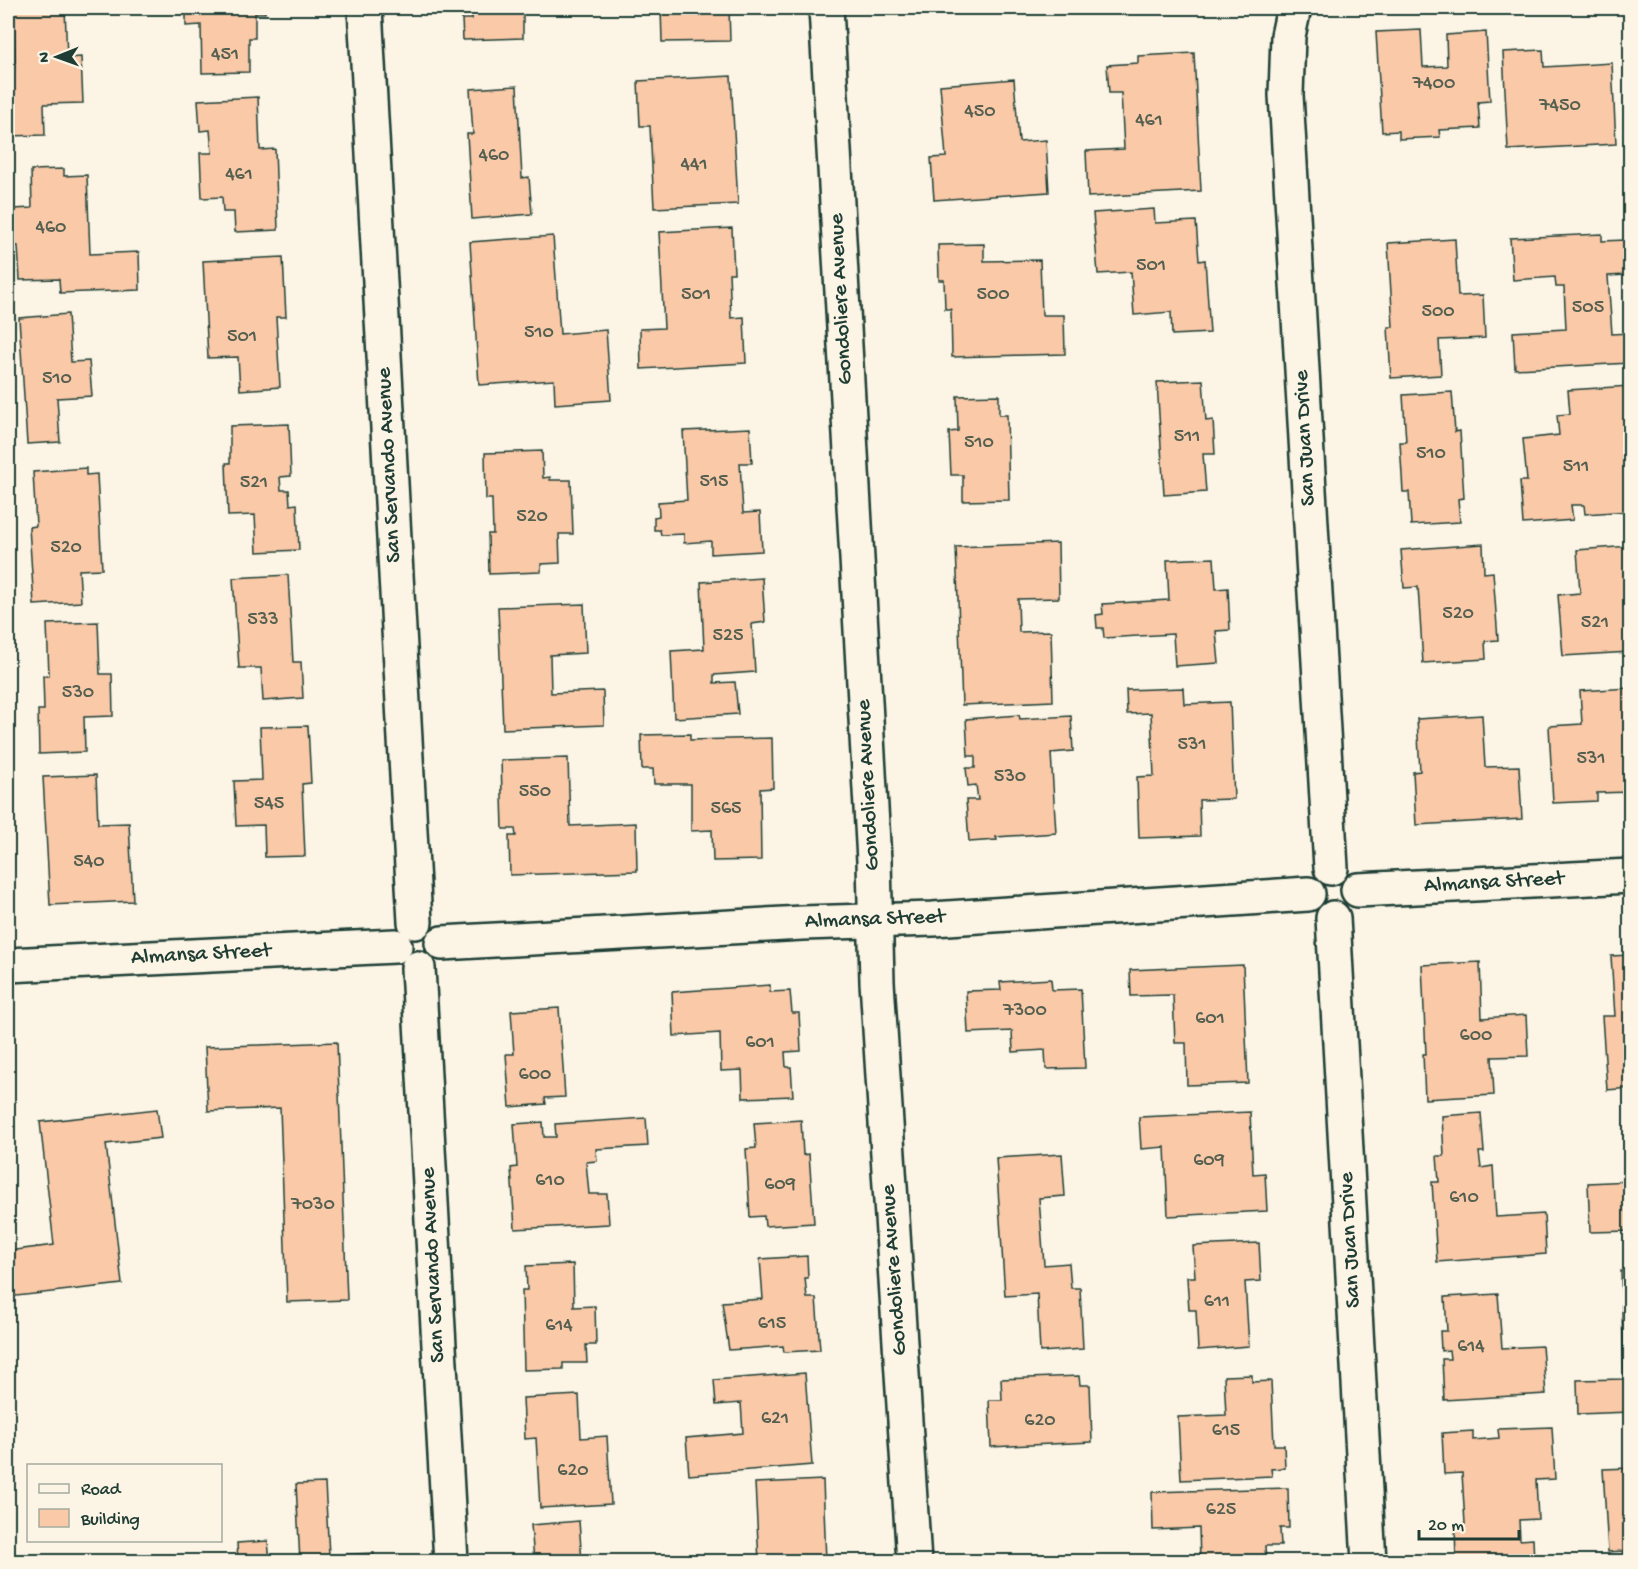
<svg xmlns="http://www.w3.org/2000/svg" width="1638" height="1569" font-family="'Gochi Hand',sans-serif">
  <rect width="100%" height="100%" fill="#fcf5e5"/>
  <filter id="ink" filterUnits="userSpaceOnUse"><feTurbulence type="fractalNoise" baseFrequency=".0167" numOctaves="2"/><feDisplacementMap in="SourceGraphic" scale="12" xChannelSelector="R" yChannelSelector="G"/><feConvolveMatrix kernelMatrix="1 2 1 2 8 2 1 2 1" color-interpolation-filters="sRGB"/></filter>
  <g filter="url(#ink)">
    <!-- building -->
    <g fill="#f9c9a8" stroke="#1f3d34" stroke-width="1.5">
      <path d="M14 8H65L67 58 81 57 83 103 44 104 45 135 8 136V96H11L10 62H15Z"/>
      <path d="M186 8H265V13H255V38H249V72L202 73 201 25 186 26Z"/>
      <path d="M472 8H549V12H523V38L463 40 462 19H472Z"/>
      <path d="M661 8H729L730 41 662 42Z"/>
      <path d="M1421 30 1423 67 1447 66 1446 35 1486 32 1490 101 1478 102 1480 128 1439 130 1440 137 1399 139V131L1382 132 1376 32Z"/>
      <path d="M1543 50 1544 67 1612 63 1616 144 1508 150 1503 52Z"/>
      <path d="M1194 53 1201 191 1088 197 1086 151 1124 149 1121 93H1109L1107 65 1138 63V56Z"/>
      <path d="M731 76 738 204 654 208 650 126H640L638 81Z"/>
      <path d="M1014 79 1019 142 1046 140 1049 192 934 200 931 158 946 157 940 85Z"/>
      <path d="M517 86 522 178 529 177 532 214 472 219 467 134H473L470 89Z"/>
      <path d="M258 97 260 150 275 149 278 230 235 232 234 212H223L222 197 202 198 200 153H212L210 130 200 131 198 100Z"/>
      <path d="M64 169V176L87 175 90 254 139 252 140 290 60 293 59 279 20 280 18 246H15L13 209 32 208 31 170Z"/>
      <path d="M1154 209 1155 223 1196 221 1199 261 1205 260 1210 333 1172 335 1171 312 1134 315 1131 272 1098 274 1093 213Z"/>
      <path d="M732 228 734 273H729L731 318 744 317 746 363 641 369 640 329 664 328 659 232Z"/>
      <path d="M1602 234V241L1625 240 1627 275 1608 276 1612 334 1629 333 1630 363 1515 369 1513 332 1566 329 1564 287H1556L1555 277 1513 280 1510 238Z"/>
      <path d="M553 236 560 334 606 330 611 400 555 404 554 380 479 385 470 242Z"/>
      <path d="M1455 239 1458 296 1483 295 1485 338 1439 340 1441 375 1391 378 1388 327H1393L1388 243Z"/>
      <path d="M984 244V261L1040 260 1042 315H1064L1065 354 952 357 951 309H945L944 280H939L938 245Z"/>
      <path d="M283 257 286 317H276L280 387 240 390 238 357 208 358 203 261Z"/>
      <path d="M68 314 71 362 89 361 92 396 57 398 60 442 27 444 19 318Z"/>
      <path d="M1203 380 1206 421 1213 420 1215 454H1203L1206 492 1164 495 1157 382Z"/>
      <path d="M1630 386V453L1624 454 1629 511 1585 514 1584 505H1571L1573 520 1523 524 1520 481H1527L1523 439 1559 435 1557 415 1570 414 1568 390Z"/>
      <path d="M1452 392 1455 432 1460 431 1464 498 1458 499 1460 522 1411 525 1409 492H1403L1400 442H1406L1403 395Z"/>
      <path d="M999 395V415H1007L1009 500 963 501V475H951L949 432 958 431 957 396Z"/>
      <path d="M289 424 291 476 280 477 281 490H289L290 505 297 504 299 550 257 552 255 515 228 516 226 463H230V426Z"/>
      <path d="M750 428 752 463H740L743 513 760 512 762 551 711 554V541L684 543V534L661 535 660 530H654V517L659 516 658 502 687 500 683 431Z"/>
      <path d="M542 451 543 478 550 477V480H571L573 534H559L560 563 541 564V572L489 574 488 534H493L492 499H486L485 453Z"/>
      <path d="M86 468V475L97 474 102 569 79 570 81 602 34 605 29 527 36 526 33 472Z"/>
      <path d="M1058 543 1059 598 1018 599 1019 632 1051 631 1053 701 962 705 956 547Z"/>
      <path d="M1483 544 1484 573 1493 572 1498 640 1485 641 1486 659 1423 663 1418 587 1404 588 1401 550Z"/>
      <path d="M1630 546V652L1563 656 1558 595 1580 593 1577 550Z"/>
      <path d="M1214 558 1216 589 1228 588 1230 630 1216 631 1219 663 1175 666 1173 634 1104 638 1103 628H1097L1096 615 1103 614 1102 604 1169 600 1167 560Z"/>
      <path d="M288 575 293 662H301L303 698 263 701 261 668H239L233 578Z"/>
      <path d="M762 578 765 622 752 624 755 672 714 675V683L735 682 738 714 674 718 671 651 704 649 701 582Z"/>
      <path d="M584 604 586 653 550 655 551 693 603 691 604 725 503 729 498 607Z"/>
      <path d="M98 622 100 674H112L113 716 84 717 85 752 39 754 38 710H44L43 676H49L47 624Z"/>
      <path d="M1183 688 1184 704 1230 702 1234 799 1199 800 1200 836 1139 838 1137 777 1154 776 1151 713 1127 714 1126 690Z"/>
      <path d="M1630 688V792L1597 793V801L1553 803 1549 726 1582 724 1580 691Z"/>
      <path d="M1019 715 1020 719 1071 716 1073 751 1051 753 1056 833 996 837 997 840 969 842 966 800H978L976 785 968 786 966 768H975V756H968L966 719Z"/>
      <path d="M1482 715 1485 767 1519 766 1522 819 1416 825 1413 772 1420 771 1417 719Z"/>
      <path d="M308 726 311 783 302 784 305 856 265 857 264 825 236 826 234 781 262 780 260 727Z"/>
      <path d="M690 734V740L772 738 773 788 760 789 761 860 713 861 712 830 691 831V784H654L653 769H642L641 735Z"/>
      <path d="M568 758 570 826 636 823 637 871 510 875 509 836H516L515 829H503L501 760Z"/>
      <path d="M96 775 98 824 129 823 133 901 50 905 43 777Z"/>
      <path d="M1630 955V1088L1607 1090 1602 1016H1615L1611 956Z"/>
      <path d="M1480 962 1482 1018 1526 1015 1528 1056 1492 1057 1494 1095 1425 1099 1423 1054H1426L1422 965Z"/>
      <path d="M1243 965 1248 1083 1187 1085 1186 1043H1175L1173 995 1131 996 1130 970Z"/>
      <path d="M1051 979 1052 990 1081 989 1085 1068 1046 1069 1045 1050 1013 1052 1012 1031 968 1033 966 991 1001 990 1000 982Z"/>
      <path d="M770 985V992L790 991 792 1013H799L801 1051 785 1052 786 1067H791L793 1096 743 1098 742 1070 721 1071 720 1033 674 1036 672 992Z"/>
      <path d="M559 1008 565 1097 545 1098 546 1104 510 1107 506 1054H514L511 1011Z"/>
      <path d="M337 1042 347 1300 287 1302 280 1108 208 1111 205 1047Z"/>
      <path d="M157 1109 161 1138 106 1144 122 1284 8 1297V1251L54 1245 40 1122Z"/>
      <path d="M1250 1112 1253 1174 1265 1173 1267 1211 1168 1216 1165 1147 1141 1149 1139 1117Z"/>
      <path d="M1481 1113 1484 1152H1479L1481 1168 1493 1166 1496 1217 1544 1214 1546 1254 1437 1262 1432 1182H1439L1437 1156H1444L1442 1116Z"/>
      <path d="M646 1118 648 1146 596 1149 597 1161 586 1162 589 1194H607L609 1224 515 1229 511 1168 517 1167 514 1124 543 1122 544 1137H556L555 1124Z"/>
      <path d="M801 1120 803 1155 809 1154 814 1223 765 1226 764 1216 750 1217 746 1149 756 1148 754 1123Z"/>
      <path d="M1062 1154 1065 1196 1039 1198 1044 1265 1069 1263 1071 1288H1080L1083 1349 1040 1352 1037 1294 1005 1296 996 1158Z"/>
      <path d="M1630 1181V1231L1590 1232 1588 1183Z"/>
      <path d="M1259 1243 1261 1281 1245 1282 1249 1346 1198 1350 1196 1310H1189L1187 1277H1195L1193 1246Z"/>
      <path d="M807 1256 808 1278H805L807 1298H816L820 1350 784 1352 783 1346 729 1350 722 1302 763 1299 760 1259Z"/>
      <path d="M573 1264 574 1307 595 1306 596 1345H586L587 1363H563V1369L524 1370 522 1290H527L526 1266Z"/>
      <path d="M1621 1271H1630V1412L1578 1414 1577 1380 1624 1379Z"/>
      <path d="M1498 1294 1502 1348 1542 1346 1546 1394 1444 1400 1442 1359H1450L1449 1350 1441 1351 1440 1331H1447L1445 1297Z"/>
      <path d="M805 1373 812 1465 689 1475 686 1438 743 1433 741 1403 716 1405 714 1380Z"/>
      <path d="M1252 1375V1382L1271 1381 1274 1445H1284L1285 1468 1271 1469 1272 1476 1181 1480 1178 1417 1226 1415 1224 1376Z"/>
      <path d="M1079 1376 1080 1385H1090L1092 1442 991 1447 989 1400H1002L1001 1379Z"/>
      <path d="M579 1395 581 1438 607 1436 611 1504 540 1508 536 1438 525 1439 523 1398Z"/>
      <path d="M1552 1427 1555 1479 1536 1480 1538 1519 1519 1520 1520 1540 1533 1539 1534 1562H1456L1455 1525 1465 1524 1462 1473 1444 1474 1442 1433 1473 1431V1440L1499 1438 1498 1429Z"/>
      <path d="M1630 1468V1562H1624L1623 1551 1608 1552 1603 1469Z"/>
      <path d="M823 1480 826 1562H759L755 1483Z"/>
      <path d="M325 1483 329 1555 374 1553V1562H300L296 1484Z"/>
      <path d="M1288 1488 1289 1528H1280L1281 1546H1265L1266 1562H1200L1199 1528 1153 1530 1152 1492Z"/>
      <path d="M579 1521 582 1562H538V1560H534L531 1525Z"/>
      <path d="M268 1541 270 1562H238L237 1543Z"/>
    </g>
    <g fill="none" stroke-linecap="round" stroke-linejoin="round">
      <!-- minor casing -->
      <g stroke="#1f3d34" stroke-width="38">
        <g id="minor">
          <path d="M365 8 415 922"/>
          <path d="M826 8 874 861 877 982 914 1562"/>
          <path d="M1294 8 1288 36 1286 95 1331 868"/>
          <path d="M1358 890 1630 876"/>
          <path d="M1333 918 1369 1562"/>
          <path d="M442 943 802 923 933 919 1308 894"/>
          <path d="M8 965 395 946"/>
          <path d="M418 968 451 1562"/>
        </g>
      </g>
      <!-- minor -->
      <use href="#minor" stroke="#fcf5e5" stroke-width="33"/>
    </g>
  </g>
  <g text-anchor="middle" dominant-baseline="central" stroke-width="6" stroke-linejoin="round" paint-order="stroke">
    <!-- number labels -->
    <g font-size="20" fill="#566051">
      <text x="225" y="55">451</text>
      <text x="1434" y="84">7400</text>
      <text x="1560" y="106">7450</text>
      <text x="980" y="112">450</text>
      <text x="1149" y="121">461</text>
      <text x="494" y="156">460</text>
      <text x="694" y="165">441</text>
      <text x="239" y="175">461</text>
      <text x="51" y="228">460</text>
      <text x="1151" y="266">501</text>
      <text x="696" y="295">501</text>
      <text x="993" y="295">500</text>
      <text x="1588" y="308">505</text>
      <text x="1438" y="312">500</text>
      <text x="539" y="333">510</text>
      <text x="242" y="337">501</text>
      <text x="57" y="379">510</text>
      <text x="1187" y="437">511</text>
      <text x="979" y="443">510</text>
      <text x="1431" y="454">510</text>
      <text x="1576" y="467">511</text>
      <text x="714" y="482">515</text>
      <text x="254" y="483">521</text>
      <text x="532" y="517">520</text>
      <text x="66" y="548">520</text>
      <text x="1458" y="614">520</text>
      <text x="263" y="620">533</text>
      <text x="1595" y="623">521</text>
      <text x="728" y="636">525</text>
      <text x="78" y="693">530</text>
      <text x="1192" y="745">531</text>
      <text x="1591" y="759">531</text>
      <text x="1010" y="777">530</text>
      <text x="535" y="792">550</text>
      <text x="269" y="804">545</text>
      <text x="726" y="809">565</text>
      <text x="89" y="862">540</text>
      <text x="1025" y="1011">7300</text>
      <text x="1210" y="1019">601</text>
      <text x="1476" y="1036">600</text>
      <text x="760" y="1043">601</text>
      <text x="535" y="1075">600</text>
      <text x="1209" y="1161">609</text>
      <text x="550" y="1181">610</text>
      <text x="780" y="1185">609</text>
      <text x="1464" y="1198">610</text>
      <text x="313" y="1205">7030</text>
      <text x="1217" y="1302">611</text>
      <text x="772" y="1324">615</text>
      <text x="559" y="1326">614</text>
      <text x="1471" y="1347">614</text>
      <text x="775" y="1419">621</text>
      <text x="1040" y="1421">620</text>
      <text x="1226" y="1431">615</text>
      <text x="573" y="1471">620</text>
      <text x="1221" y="1510">625</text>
    </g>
    <!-- street labels -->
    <g font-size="22" fill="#1f3d34" stroke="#fcf5e5">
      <text transform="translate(842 299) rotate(-93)">Gondoliere Avenue</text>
      <text transform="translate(1306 438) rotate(-93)">San Juan Drive</text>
      <text transform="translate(390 465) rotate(-93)">San Servando Avenue</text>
      <text transform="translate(869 785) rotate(-93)">Gondoliere Avenue</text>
      <text transform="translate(1494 883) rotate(-3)">Almansa Street</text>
      <text transform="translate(875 920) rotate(-2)">Almansa Street</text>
      <text transform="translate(201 955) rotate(-3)">Almansa Street</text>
      <text transform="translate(1351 1240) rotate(-93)">San Juan Drive</text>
      <text transform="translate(434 1265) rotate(-93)">San Servando Avenue</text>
      <text transform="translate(895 1270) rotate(-94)">Gondoliere Avenue</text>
    </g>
  </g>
  <!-- margin -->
  <rect width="1638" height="1569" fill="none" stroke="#fcf5e5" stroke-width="30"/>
  <rect x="15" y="15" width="1608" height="1539" fill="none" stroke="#1f3d34" stroke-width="2" filter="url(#ink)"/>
  <!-- legend -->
  <rect x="27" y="1464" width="195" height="78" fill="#fcf5e5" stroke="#a4ab9e" stroke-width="1.5"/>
  <rect x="39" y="1484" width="30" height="9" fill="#fcf5e5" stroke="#a4ab9e" stroke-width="1.5"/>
  <text x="81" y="1494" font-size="18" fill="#1f3d34">Road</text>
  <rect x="39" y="1509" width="30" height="18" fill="#f9c9a8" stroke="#a4ab9e" stroke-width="1.5"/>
  <text x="81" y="1524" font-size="18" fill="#1f3d34">Building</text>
  <!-- north arrow -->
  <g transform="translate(57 57) rotate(269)" stroke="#fcf5e5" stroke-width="4.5" paint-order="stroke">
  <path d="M0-4.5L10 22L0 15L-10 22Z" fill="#1f3d34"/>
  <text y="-9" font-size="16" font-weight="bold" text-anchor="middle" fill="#1f3d34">N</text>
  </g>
  <!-- scale -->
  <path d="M1419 1530v9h100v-9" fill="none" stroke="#1f3d34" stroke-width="3"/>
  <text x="1428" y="1530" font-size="18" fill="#1f3d34" stroke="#fcf5e5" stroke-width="4.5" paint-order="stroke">20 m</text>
</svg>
